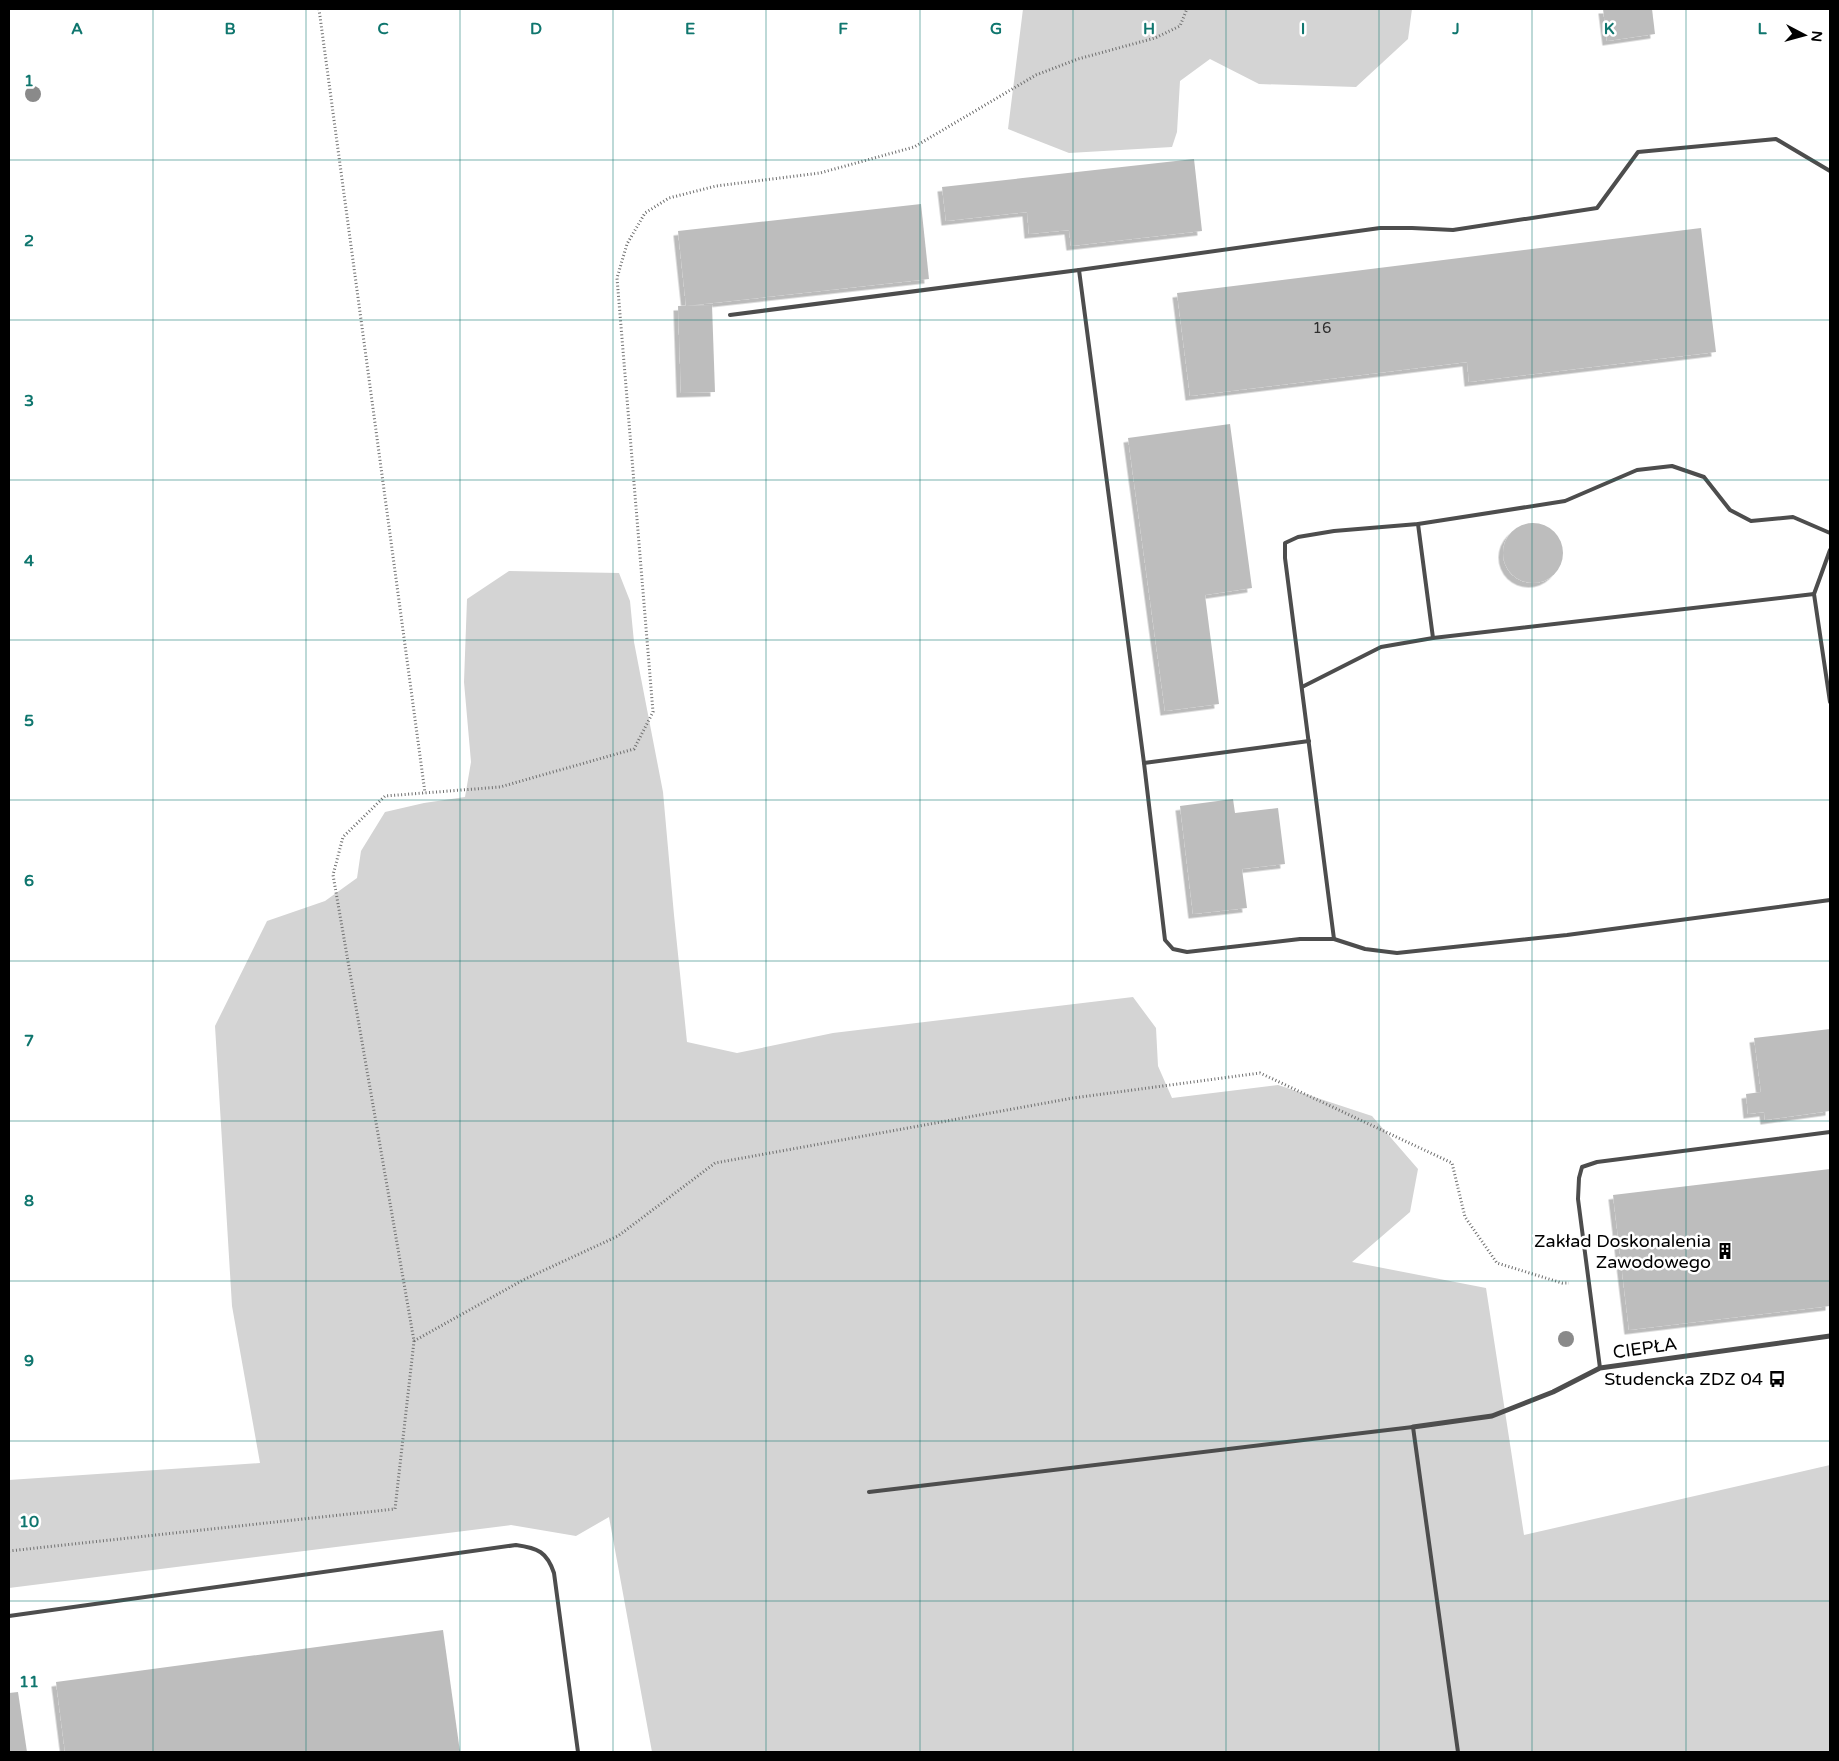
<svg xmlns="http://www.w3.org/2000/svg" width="1839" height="1761" font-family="'Varela Round',sans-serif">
  <defs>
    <filter id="shadow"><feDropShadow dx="-4.5" dy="4.5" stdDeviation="0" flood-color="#0004"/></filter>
  </defs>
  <rect width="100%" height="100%" fill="#fff"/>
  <!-- green -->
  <g fill="#d4d4d4">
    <path d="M1023 9H1412L1408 39 1356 87 1259 84 1210 59 1180 81 1177 132 1172 147 1069 153 1008 129Z"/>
    <path d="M509 571 619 573 630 601 634 642 663 792 674 915 687 1042 737 1053 833 1033 1133 997 1156 1028 1158 1066 1172 1098 1278 1085 1372 1116 1418 1169 1410 1212 1352 1262 1486 1288 1524 1535 1830 1465V1752H652L609 1517 576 1536 511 1525 9 1588V1480L260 1463 232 1306 215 1026 267 921 325 901 357 878 361 851 385 812 424 803 465 797 471 762 464 682 467 599Z"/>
  </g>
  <!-- building -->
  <g fill="#bdbdbd" filter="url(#shadow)">
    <path d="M1603 9H1652L1655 34 1607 41Z"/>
    <path d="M1194 159 1202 231 1071 246 1069 230 1029 234 1027 212 946 221 942 187Z"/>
    <path d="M921 204 929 279 686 306 678 231Z"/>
    <path d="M1701 228 1716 352 1469 382 1467 362 1190 396 1177 293Z"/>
    <path d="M712 305 715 392 681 393 678 306Z"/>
    <path d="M1230 424 1252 588 1205 595 1219 704 1165 711 1128 438Z"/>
    <circle cx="1533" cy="553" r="30"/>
    <path d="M1233 799 1235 813 1278 808 1285 864 1242 869 1247 908 1193 914 1180 806Z"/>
    <path d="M1830 1029V1111L1765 1120 1764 1112 1748 1114 1746 1094 1761 1092 1754 1038Z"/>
    <path d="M1830 1169V1306L1629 1330 1613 1195Z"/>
    <path d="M443 1630 460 1752H65L56 1682Z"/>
    <path d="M18 1692 27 1752H9V1693Z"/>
  </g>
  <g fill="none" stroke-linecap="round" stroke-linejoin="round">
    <!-- path -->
    <g stroke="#6f6f6f" stroke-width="3" stroke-dasharray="1 2.5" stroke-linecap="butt">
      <path d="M319 9 425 793"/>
      <path d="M414 1341 523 1280 618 1236 715 1163 1073 1098 1260 1073 1452 1163 1465 1217 1497 1263 1562 1283H1569"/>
      <path d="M9 1551 395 1509 414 1341 333 875 343 837 385 796 500 787 634 749 653 712 617 278 627 244 645 213 669 198 716 186 820 173 914 147 1036 75 1078 59 1155 38 1180 26 1187 9"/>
    </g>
    <!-- lane -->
    <g stroke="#4d4d4d" stroke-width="4">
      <path d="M1079 270 1144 763 1165 940 1173 949 1187 952 1300 939H1334L1365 949 1397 953 1567 935 1830 900"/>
      <path d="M730 315 1079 270 1380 228H1412L1453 230 1597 208 1638 152 1776 139 1830 171"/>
      <path d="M1418 524 1433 638"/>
      <path d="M1830 550 1814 594 1830 702"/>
      <path d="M1302 687 1381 647 1433 638 1814 594"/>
      <path d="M1144 763 1309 741"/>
      <path d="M1334 939 1285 558V543L1298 537 1334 531 1418 524 1565 501 1637 470 1672 466 1704 477 1730 510 1751 521 1793 517 1830 533"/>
      <path d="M1600 1368 1578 1199 1579 1178 1582 1167 1597 1162 1830 1132"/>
      <path d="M869 1492 1413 1427 1458 1752"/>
      <path d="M9 1616 516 1545C538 1548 547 1552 554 1573L578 1752"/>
    </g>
    <!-- street -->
    <path stroke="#4d4d4d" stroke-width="5" d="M1413 1427 1492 1416 1553 1392 1600 1368 1830 1336"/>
  </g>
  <!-- trees -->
  <g fill="#8a8a8a">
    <circle cx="33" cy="94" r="8"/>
    <circle cx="1566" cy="1339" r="8"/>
  </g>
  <!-- grid -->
  <path fill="none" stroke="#0f766e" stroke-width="1" stroke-opacity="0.55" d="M153 9V1752M306 9V1752M460 9V1752M613 9V1752M766 9V1752M920 9V1752M1073 9V1752M1226 9V1752M1379 9V1752M1532 9V1752M1686 9V1752M9 160H1830M9 320H1830M9 480H1830M9 640H1830M9 800H1830M9 961H1830M9 1121H1830M9 1281H1830M9 1441H1830M9 1601H1830"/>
  <!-- icons -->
  <defs>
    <g id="building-bare" transform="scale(1.35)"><path d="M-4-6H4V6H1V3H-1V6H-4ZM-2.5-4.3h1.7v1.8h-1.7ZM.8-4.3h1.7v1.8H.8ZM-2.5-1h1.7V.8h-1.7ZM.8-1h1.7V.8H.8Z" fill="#000" stroke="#fff" stroke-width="2.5" paint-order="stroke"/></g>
    <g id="bus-bare" transform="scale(1.35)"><path d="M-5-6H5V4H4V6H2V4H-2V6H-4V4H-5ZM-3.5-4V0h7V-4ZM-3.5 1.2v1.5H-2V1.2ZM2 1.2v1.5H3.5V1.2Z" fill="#000" stroke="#fff" stroke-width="2.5" paint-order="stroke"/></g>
  </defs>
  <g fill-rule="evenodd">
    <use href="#building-bare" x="1725" y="1251"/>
    <use href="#bus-bare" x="1777" y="1379"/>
  </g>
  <g text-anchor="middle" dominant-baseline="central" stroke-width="5" stroke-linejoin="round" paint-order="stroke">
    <!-- number labels -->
    <g font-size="15" fill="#2f2f2f">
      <text x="1322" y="328">16</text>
    </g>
    <!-- poi labels -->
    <g font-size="18" fill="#000" stroke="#fff" text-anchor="end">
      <text x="1711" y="1241">Zakład Doskonalenia<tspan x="1711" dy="21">Zawodowego</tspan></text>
      <text x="1763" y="1379">Studencka ZDZ 04</text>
    </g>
    <!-- street labels -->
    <g font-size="18" fill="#000" stroke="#fff">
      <text transform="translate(1645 1348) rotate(-8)">CIEPŁA</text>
    </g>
  </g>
  <g font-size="16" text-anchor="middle" font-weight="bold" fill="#0f766e" stroke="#fff" stroke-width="5" stroke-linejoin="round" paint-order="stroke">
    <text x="77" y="34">A</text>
    <text x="230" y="34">B</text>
    <text x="383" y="34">C</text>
    <text x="536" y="34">D</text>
    <text x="690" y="34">E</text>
    <text x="843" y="34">F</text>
    <text x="996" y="34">G</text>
    <text x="1149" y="34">H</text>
    <text x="1303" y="34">I</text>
    <text x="1456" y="34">J</text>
    <text x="1609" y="34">K</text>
    <text x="1762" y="34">L</text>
    <text x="29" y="86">1</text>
    <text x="29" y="246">2</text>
    <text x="29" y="406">3</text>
    <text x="29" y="566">4</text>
    <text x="29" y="726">5</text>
    <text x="29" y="886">6</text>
    <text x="29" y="1046">7</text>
    <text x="29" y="1206">8</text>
    <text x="29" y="1366">9</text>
    <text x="29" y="1527">10</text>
    <text x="29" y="1687">11</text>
  </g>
  <!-- border -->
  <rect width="1839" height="1761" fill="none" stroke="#000000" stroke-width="20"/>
  <!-- north arrow -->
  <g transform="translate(1804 35) rotate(96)" stroke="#ffffff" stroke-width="4" paint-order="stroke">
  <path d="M0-4L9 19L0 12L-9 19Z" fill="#000000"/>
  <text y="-8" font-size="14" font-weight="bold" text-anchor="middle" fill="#000000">N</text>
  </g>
</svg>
